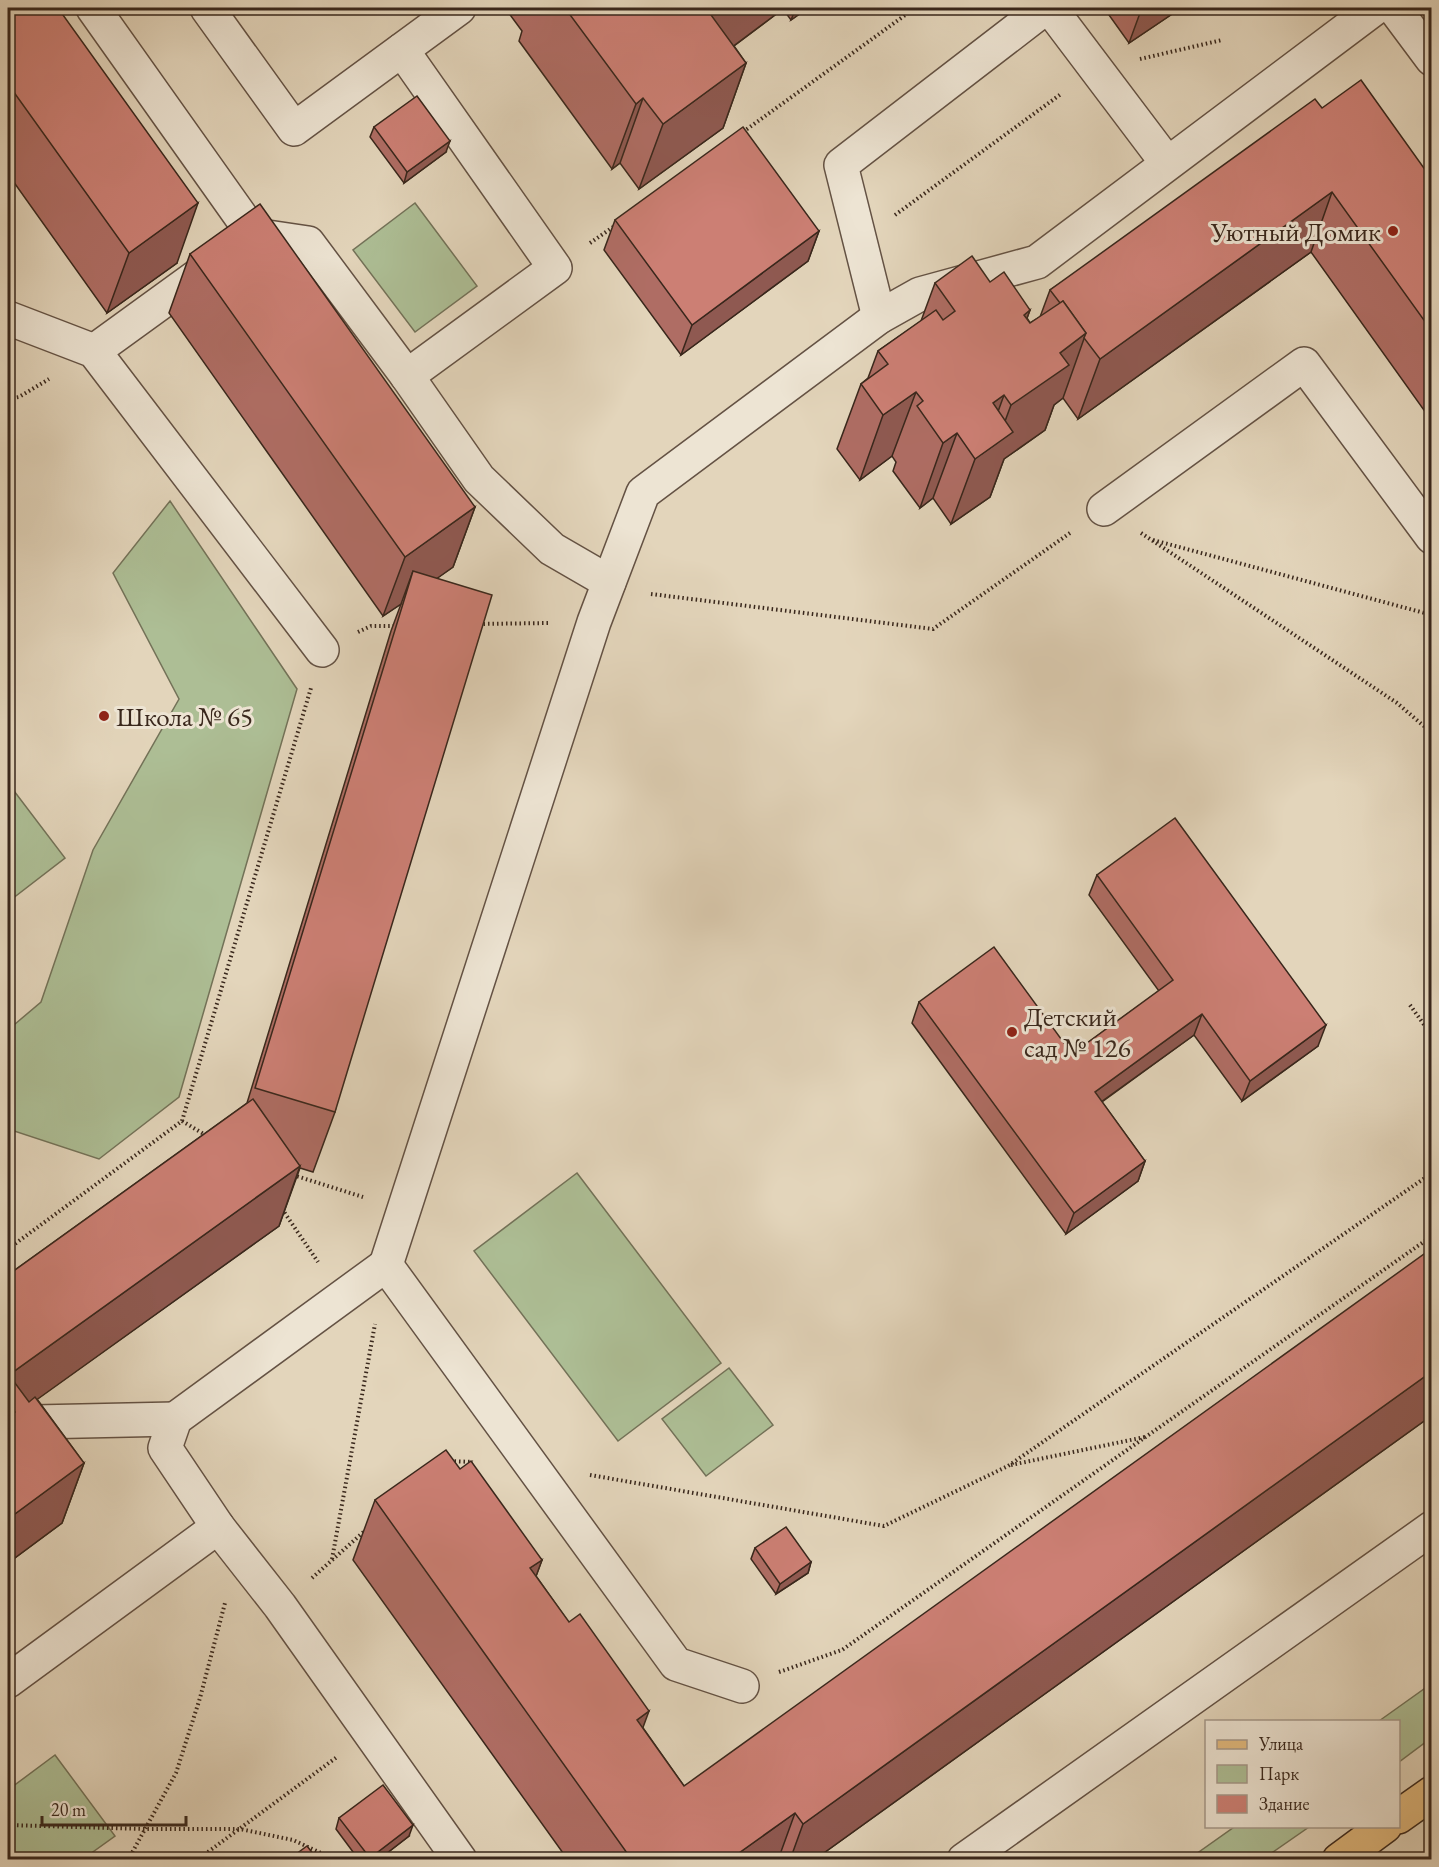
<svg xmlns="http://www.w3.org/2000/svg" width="1439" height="1867" font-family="'EB Garamond',serif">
  <rect width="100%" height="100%" fill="#e3d5bb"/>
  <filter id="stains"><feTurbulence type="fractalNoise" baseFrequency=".00333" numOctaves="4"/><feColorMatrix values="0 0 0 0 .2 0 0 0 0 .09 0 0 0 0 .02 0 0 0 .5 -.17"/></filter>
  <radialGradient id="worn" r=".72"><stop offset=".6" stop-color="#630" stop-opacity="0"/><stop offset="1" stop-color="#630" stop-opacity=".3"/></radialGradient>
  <!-- green -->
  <g fill="#adbe95" stroke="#737258" stroke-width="1.5">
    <path d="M415 203 477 286 415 332 353 250Z"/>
    <path d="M170 501 297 689 179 1097 99 1159 8 1129V1030L41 1002 93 850 179 699 113 573Z"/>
    <path d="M8 783 65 858 8 902Z"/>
    <path d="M577 1173 721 1363 618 1441 474 1251Z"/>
    <path d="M729 1368 773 1425 706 1476 662 1419Z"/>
    <path d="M1431 1684V1738L1399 1762 1398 1722 1379 1721Z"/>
    <path d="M55 1755 115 1836 83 1859H8V1790Z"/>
    <path d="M1234 1827V1826L1309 1827 1263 1859H1189Z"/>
  </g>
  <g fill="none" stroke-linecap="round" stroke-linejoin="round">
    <!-- minor casing -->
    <g stroke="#645244" stroke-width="36">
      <g id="minor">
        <path d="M93 8 254 235 94 351"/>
        <path d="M207 8 294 129 459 8"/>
        <path d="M1050 8 1167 163"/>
        <path d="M1394 8 1432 59"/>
        <path d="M402 50 555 268 407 376"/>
        <path d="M254 235 308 243 407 376 479 479 552 549 609 582"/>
        <path d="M879 317 841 165 1045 8"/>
        <path d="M8 318 94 351 322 650"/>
        <path d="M1104 509 1304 364 1432 537"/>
        <path d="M386 1265 594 622 643 493 879 317 920 294 1037 262 1375 8"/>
        <path d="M8 1439 35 1422 175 1419"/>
        <path d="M8 1681 218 1527"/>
        <path d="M460 1860 280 1606 218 1527 165 1448 175 1419 386 1265 676 1664 742 1686"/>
        <path d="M964 1860 1432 1528"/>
      </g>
    </g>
    <!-- major casing -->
    <g stroke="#39271c" stroke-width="36">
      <g id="major">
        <path d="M1398 1817 1432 1793"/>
        <path d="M1339 1860 1385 1826"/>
      </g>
    </g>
    <!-- path -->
    <g stroke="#39271c" stroke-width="4" stroke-dasharray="1.5 3" stroke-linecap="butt">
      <path d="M1140 59 1222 40"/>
      <path d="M743 132 915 8"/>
      <path d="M895 215 1061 94"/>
      <path d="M590 243 616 225"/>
      <path d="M8 399 19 397 49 379"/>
      <path d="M1141 533 1397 703 1432 733"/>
      <path d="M1153 540 1432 615"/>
      <path d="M651 594 933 629 1070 533"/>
      <path d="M479 624 550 623"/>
      <path d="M358 632 371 626H397"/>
      <path d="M1410 1005 1425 1026 1432 1028"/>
      <path d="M182 1121 207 1136"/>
      <path d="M293 1175 363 1197"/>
      <path d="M282 1209 318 1262"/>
      <path d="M8 1249 182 1121 311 688"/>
      <path d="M450 1461 473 1462"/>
      <path d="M1011 1465 1145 1437"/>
      <path d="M590 1475 884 1526 1008 1466 1432 1173"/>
      <path d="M332 1559 375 1324"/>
      <path d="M312 1578 367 1529"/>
      <path d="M779 1672 842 1650 1432 1236"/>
      <path d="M8 1825 145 1829H240L293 1840 336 1860"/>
      <path d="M128 1860 176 1773 200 1698 225 1603"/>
      <path d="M197 1860 337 1757"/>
    </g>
    <!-- minor -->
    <use href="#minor" stroke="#ede4d3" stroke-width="33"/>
    <!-- major -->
    <use href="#major" stroke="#e2ba7e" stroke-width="33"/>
  </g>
  <!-- wall -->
  <g fill="#af6d64" stroke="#39271c" stroke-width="1.5">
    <path d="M8 8 177 263 107 313 8 174Z"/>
    <path d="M505 8H808L791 20 783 9 734 46 746 63 723 128 639 189 620 163 612 169 519 41 522 31Z"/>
    <path d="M1104 8H1181L1129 43Z"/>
    <path d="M1322 108 1431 178V420L1311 252 1078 419 1063 398 1054 405 1045 430 1004 459 990 497 951 524 933 498 920 508 893 471 896 462 892 456 860 480 837 449 861 384 868 378 878 351 921 321 935 283 990 282 1030 310 1027 318 1030 323 1040 317 1050 290Z"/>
    <path d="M374 127 446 152 404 183 370 137Z"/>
    <path d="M615 220 819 231 808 261 681 355 604 250Z"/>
    <path d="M190 254 475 507 453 567 437 578 335 1112 313 1172 300 1168 279 1226 37 1399 84 1463 62 1523 8 1563V1275L247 1103 391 631 401 604 383 616 169 313Z"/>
    <path d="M1097 875 1318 1046 1242 1101 1194 1035 1102 1102 1145 1161 1138 1181 1066 1234 912 1023 919 1002 1072 1054 1159 991 1089 895Z"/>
    <path d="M1431 1416 814 1860H568L353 1560 375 1500 460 1469 542 1560 536 1576 684 1786Z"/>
    <path d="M755 1548 811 1562 808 1573 776 1594 751 1559Z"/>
    <path d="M339 1818 409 1836 378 1860H359L336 1829Z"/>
  </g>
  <!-- shaded-wall -->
  <g fill="#8f5951" stroke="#39271c" stroke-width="1.5">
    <path d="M721 8H784L783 9 688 80 711 15Z"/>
    <path d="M796 8H808L791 20Z"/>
    <path d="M1148 8H1181L1129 43 1140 13Z"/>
    <path d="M746 63 723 128 639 189 663 124Z"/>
    <path d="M643 98 620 163 612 169 636 104Z"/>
    <path d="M450 141 446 152 404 183 407 172Z"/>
    <path d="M1332 192 1311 252 1078 419 1100 359Z"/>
    <path d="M198 203 177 263 107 313 129 253Z"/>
    <path d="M819 231 808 261 681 355 692 325Z"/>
    <path d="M1030 310 1006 375 1024 315Z"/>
    <path d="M1086 333 1063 398 1054 405 1045 430 1004 459 990 497 951 524 975 459 993 403 1004 395 983 453 997 443 1011 405 1060 353Z"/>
    <path d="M916 392 892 456 860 480 883 415Z"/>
    <path d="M957 433 933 498 920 508 943 443Z"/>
    <path d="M475 507 453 567 404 602 413 571 401 604 383 616 405 557Z"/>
    <path d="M1202 1014 1194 1035 1087 1112 1095 1092Z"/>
    <path d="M1326 1025 1318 1046 1242 1101 1250 1081Z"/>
    <path d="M1145 1161 1138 1181 1066 1234 1074 1213Z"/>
    <path d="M300 1166 279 1226 14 1416 15 1412 9 1375Z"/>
    <path d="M1431 1372V1416L814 1860H790L803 1824Z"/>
    <path d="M84 1463 62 1523 8 1563V1519Z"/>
    <path d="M542 1560 520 1620 530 1568Z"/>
    <path d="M811 1562 808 1573 776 1594 780 1584Z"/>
    <path d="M649 1711 627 1771 637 1720Z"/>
    <path d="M795 1813 778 1860H729Z"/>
    <path d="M413 1825 409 1836 378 1860H370V1858Z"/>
  </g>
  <!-- building -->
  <g fill="#cc7f74" stroke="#39271c" stroke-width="1.5">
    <path d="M8 8H58L198 203 129 253 8 84Z"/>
    <path d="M565 8H721L711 15 746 63 663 124 643 98 636 104Z"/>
    <path d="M1136 8H1148L1140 13Z"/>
    <path d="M1361 80 1431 178V330L1332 192 1100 359 1084 338 1086 333 1063 301 1060 303 1050 290 1315 99 1322 108Z"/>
    <path d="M417 96 450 141 407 172 374 127Z"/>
    <path d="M743 127 819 231 692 325 615 220Z"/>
    <path d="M260 204 475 507 405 557 190 254Z"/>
    <path d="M972 256 990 282 1004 272 1030 310 1024 315 1030 323 1063 301 1086 333 1060 353 1069 365 1011 405 1004 395 993 403 1013 432 975 459 957 433 943 443 917 406 923 401 916 392 883 415 861 384 888 364 878 351 936 310 943 320 955 311 935 283Z"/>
    <path d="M413 571 492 595 335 1112 255 1088Z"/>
    <path d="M1175 818 1326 1025 1250 1081 1202 1014 1095 1092 1145 1161 1074 1213 919 1002 994 947 1072 1054 1173 980 1097 875Z"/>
    <path d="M253 1099 300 1166 9 1375 29 1402 35 1397 84 1463 8 1519V1417L15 1412 8 1401V1275Z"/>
    <path d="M1431 1249V1372L803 1824 795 1813 729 1860H632L375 1500 446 1450 460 1469 471 1461 542 1560 530 1568 569 1622 580 1614 649 1711 637 1720 684 1786Z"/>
    <path d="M786 1527 811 1562 780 1584 755 1548Z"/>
    <path d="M383 1785 413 1825 370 1858 339 1818Z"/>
    <path d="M307 1846 318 1860H288Z"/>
  </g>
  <!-- markers -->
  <g fill="#8f2418" stroke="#ede4d3" stroke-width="2">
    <circle cx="1393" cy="231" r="6"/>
    <circle cx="104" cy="716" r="6"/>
    <circle cx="1012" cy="1032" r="6"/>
  </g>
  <g text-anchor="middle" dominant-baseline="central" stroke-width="6" stroke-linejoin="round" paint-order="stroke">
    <!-- poi labels -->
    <g font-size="27" fill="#39271c" stroke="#ede4d3" text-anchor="start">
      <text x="1381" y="231" text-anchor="end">Уютный Домик</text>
      <text x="116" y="716">Школа № 65</text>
      <text x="1024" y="1016">Детский<tspan x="1024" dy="31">сад № 126</tspan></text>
    </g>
  </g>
  <!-- margin -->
  <rect width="1439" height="1867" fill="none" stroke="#e3d5bb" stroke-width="30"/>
  <rect x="9" y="9" width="1421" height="1849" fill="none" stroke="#39271c" stroke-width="3"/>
  <rect x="15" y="15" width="1409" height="1837" fill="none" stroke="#39271c" stroke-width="1.5"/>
  <!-- legend -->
  <rect x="1205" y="1720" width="195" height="108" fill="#ede4d3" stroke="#a5988a" stroke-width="1.5"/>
  <rect x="1217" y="1740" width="30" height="9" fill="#e2ba7e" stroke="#a5988a" stroke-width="1.5"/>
  <text x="1259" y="1750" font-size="18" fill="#39271c">Улица</text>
  <rect x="1217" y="1765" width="30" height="18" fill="#adbe95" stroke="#a5988a" stroke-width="1.5"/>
  <text x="1259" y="1780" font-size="18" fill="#39271c">Парк</text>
  <rect x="1217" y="1795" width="30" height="18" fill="#cc7f74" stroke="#a5988a" stroke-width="1.5"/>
  <text x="1259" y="1810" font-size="18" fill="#39271c">Здание</text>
  <!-- scale -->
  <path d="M42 1816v9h144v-9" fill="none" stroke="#39271c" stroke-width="3"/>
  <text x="51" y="1816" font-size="18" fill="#39271c" stroke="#ede4d3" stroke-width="4.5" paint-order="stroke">20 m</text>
  <rect width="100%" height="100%" filter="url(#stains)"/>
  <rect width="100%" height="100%" fill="url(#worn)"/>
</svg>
